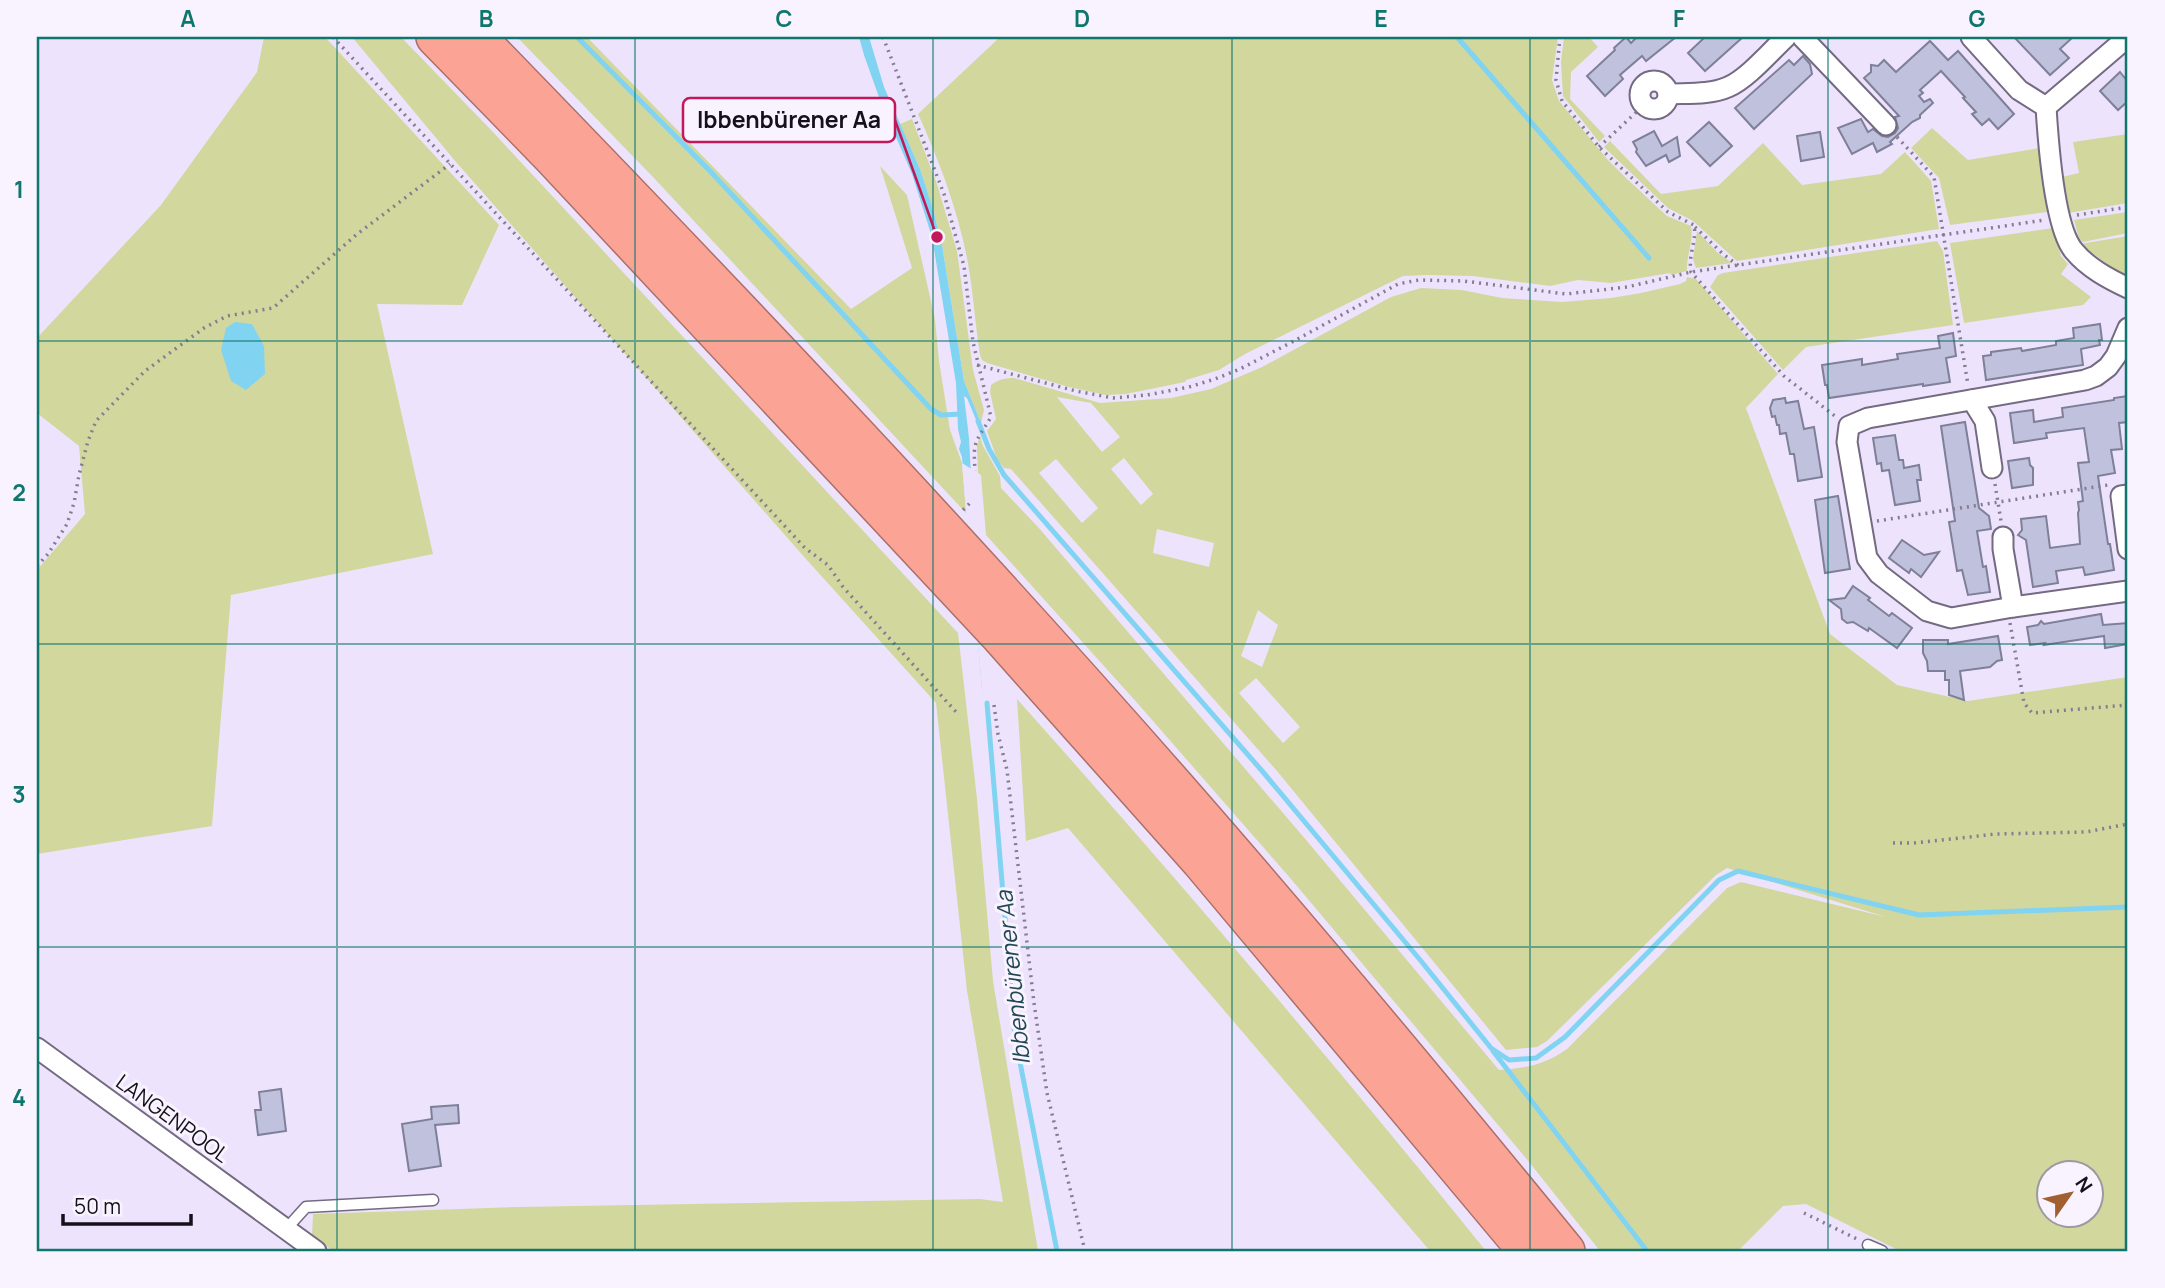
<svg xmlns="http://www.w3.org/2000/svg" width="2165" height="1288" font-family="Manrope,sans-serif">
  <rect width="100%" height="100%" fill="#eee3fd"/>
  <!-- green -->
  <g fill="#d2d79e" fill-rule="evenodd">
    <path d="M264 37H325L499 225 462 305 377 304 433 554 231 595 212 826 37 854V570L85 514 79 446 37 413V338L161 205 257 72Z"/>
    <path d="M352 37H401L492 131 958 633 977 799 993 981 1038 1251H333L312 1235 313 1214 518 1207 980 1199 1003 1202 967 991 936 703 806 559 456 162Z"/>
    <path d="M517 37H587L851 309 912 268 880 166 907 195 935 319 939 361 950 430 962 463 966 513 653 177Z"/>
    <path d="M1000 37H1558L1552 80 1559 101 1607 159 1627 179 1667 216 1691 226C1694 241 1686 256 1687 271L1671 275 1670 273 1611 283 1578 280 1550 286 1473 276 1427 275 1403 276 1245 354 1219 370 1186 380 1185 382 1126 394 1106 395 1069 387 987 363 982 360 980 355C975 323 973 290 967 258 957 208 939 160 918 114Z"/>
    <path d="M1564 37H1589L1598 47 1571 72 1570 99 1605 136 1599 142 1563 96 1561 62Z"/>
    <path d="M912 119 937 184 957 251 973 370 984 410 981 423 964 381 942 245 933 209 920 169 900 124Z"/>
    <path d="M1932 128 1968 160 2040 148 2054 211 1950 225 1939 178 1911 148Z"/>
    <path d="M2128 134V203L2068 213 2062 177 2079 173 2073 142Z"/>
    <path d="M1610 141 1661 194 1718 186 1763 143 1802 185 1881 174 1905 152 1931 181 1939 229 1737 261 1693 221 1668 208 1604 147Z"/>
    <path d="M2128 212V233L2083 242 2079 239 2074 220Z"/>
    <path d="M2053 228 2061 256 2068 264 2061 274 2091 297 2083 305 1964 323 1950 243Z"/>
    <path d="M1697 231 1718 253 1732 263 1696 268 1693 259Z"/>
    <path d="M2128 236V276L2114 269 2080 244Z"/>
    <path d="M1937 241 1943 251 1953 325 1806 347 1783 370 1710 287 1718 275 1723 273Z"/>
    <path d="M1687 277 1696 279 1778 374 1746 408 1830 634 1897 685 1968 701 2128 677V1251H1900L1806 1204 1783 1206 1738 1251H1600L1525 1157 1291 879 1139 705 986 535 981 475 978 473 977 446 980 436 983 446 1000 476 1001 488 1038 527 1307 841 1499 1070C1526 1068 1544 1065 1567 1049L1727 888 1741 882 1886 917 1727 868 1716 875 1547 1041 1537 1047 1506 1050 1277 771 1011 469 1004 468 997 459 987 431 996 419 990 392 991 385C999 379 1005 378 1014 378L1100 403 1171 398 1211 389 1262 367 1391 297 1421 288 1462 290 1502 298 1562 302 1611 298 1641 293 1680 284 1686 281ZM1057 397 1091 403 1120 437 1102 452ZM1124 458 1153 494 1141 505 1111 469ZM1056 459 1098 508 1082 523 1039 473ZM1157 529 1214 543 1209 567 1153 553ZM1258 610 1278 625 1262 667 1241 656ZM1256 678 1300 727 1283 743 1239 693ZM2050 1172H2092V1214H2050Z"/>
    <path d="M1017 699C1178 879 1334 1063 1486 1251H1430L1068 828 1026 841Z"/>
  </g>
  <!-- water -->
  <g fill="#81d3f2">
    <path d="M859 37H869L884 87 920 169 933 209 942 245 964 381 981 423 979 427 967 398 964 396 969 438 983 701 962 457 959 449 961 442 958 429 956 383 932 237 912 174 880 100 864 55Z"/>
    <path d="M235 322 252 324 264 346 265 374 246 390 231 381 221 350 226 328Z"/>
  </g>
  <!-- pier -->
  <path fill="#eee3fd" d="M962 463 973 470 994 705 983 701Z"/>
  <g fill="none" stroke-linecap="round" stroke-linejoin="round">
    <!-- stream -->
    <g stroke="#81d3f2" stroke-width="5">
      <path d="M577 37 710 171 931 409 941 415 962 414"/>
      <path d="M1457 37 1649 258"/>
      <path d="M978 421 989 449 1004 475 1263 772 1421 961 1491 1048 1509 1060 1536 1058 1565 1037 1719 880 1738 871 1919 915 2128 907"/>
      <path d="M987 703 1015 1037 1057 1251"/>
      <path d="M1493 1051 1647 1251"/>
    </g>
  </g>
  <!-- building -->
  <g fill="#c0c1dc" stroke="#7e7f99" stroke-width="2">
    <path d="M1626 37 1631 43 1637 37H1676L1646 61 1642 56 1620 75 1623 79 1605 96 1587 76 1615 50 1614 48Z"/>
    <path d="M1705 37H1743L1705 71 1688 53Z"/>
    <path d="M2014 37H2073L2060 49 2069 58 2050 75Z"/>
    <path d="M1930 41 1948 60 1958 51 2014 114 1998 129 1989 119 1982 125 1972 114 1976 112 1963 98 1965 97 1941 71 1920 90 1923 93 1919 96 1924 102 1930 99 1933 103 1920 115V118L1912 122 1890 142 1892 144 1877 152 1873 143 1852 154 1838 128 1861 119 1868 132 1873 129 1882 136 1888 137 1895 133 1898 128 1895 117 1899 116 1864 78 1871 72V65L1878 66 1884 60 1896 72Z"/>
    <path d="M1803 56 1810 64 1812 74 1754 129 1735 108 1789 60 1794 65Z"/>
    <path d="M2120 72 2128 82V101L2118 110 2100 91Z"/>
    <path d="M1709 122 1732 146 1710 166 1687 142Z"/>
    <path d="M1654 131 1662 146 1677 137 1680 156 1669 162 1666 155 1646 166 1636 152 1637 149 1633 142Z"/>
    <path d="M1820 132 1824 157 1801 161 1797 136Z"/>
    <path d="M2100 324 2102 340H2099L2100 345 2081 349 2083 365 1986 380 1983 356 1991 355V352L2021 348 2022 351 2056 345V341L2074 338 2073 328Z"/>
    <path d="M1953 333 1956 356 1946 358 1950 382 1923 386V384L1829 398 1827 385H1825L1822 365 1862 359V365L1898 359 1897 354 1940 348 1938 336Z"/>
    <path d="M2128 396V422L2119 423 2122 449 2111 450 2115 473 2098 476 2108 544H2110L2114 570 2085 575 2083 567 2056 571 2058 583 2033 587 2026 540 2018 535 2022 530 2021 519 2046 516 2050 548 2080 544 2078 513 2079 510 2078 502 2083 501 2078 463 2089 462 2084 428 2046 433 2047 438 2014 443 2010 413 2033 410 2034 422 2063 417 2062 408 2114 400V398Z"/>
    <path d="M1785 398 1786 403 1798 401 1804 429 1814 427 1822 477 1798 481 1794 454H1790L1786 433 1780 434 1779 425H1777L1775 416 1772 417 1770 408 1773 400Z"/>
    <path d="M1965 422 1979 508 1989 516 1991 529 1977 531 1983 567 1986 566 1990 592 1968 595 1962 570 1957 571 1949 522 1955 521 1941 426Z"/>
    <path d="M1895 435 1899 460H1903L1904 468 1919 465 1921 480H1917L1920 501 1895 505 1889 470 1882 471 1881 463 1877 464 1873 438Z"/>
    <path d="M2029 458 2030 465 2033 468V485L2012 488 2008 461Z"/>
    <path d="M1838 496 1850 569 1825 573 1815 500Z"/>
    <path d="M1902 540 1924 555 1939 552 1921 577 1911 569 1909 573 1889 558Z"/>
    <path d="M1853 586 1870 598 1868 600 1889 616 1892 613 1912 628 1897 648 1869 628 1868 631 1853 622 1847 623 1842 619 1841 609 1829 600 1845 598Z"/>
    <path d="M2101 614 2103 625 2128 623V644L2105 648 2104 636 2044 645 2045 643 2030 645 2027 627 2038 625 2041 621 2044 624Z"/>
    <path d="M1998 636 2002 660 1997 661 1990 667 1960 671 1964 700 1949 695V680H1945V671H1928L1927 661 1923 653V640H1948V644Z"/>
    <path d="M281 1089 286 1131 258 1135 255 1110H261L259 1092Z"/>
    <path d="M458 1105 459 1123 435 1125 441 1166 409 1171 402 1124 432 1119 431 1107Z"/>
  </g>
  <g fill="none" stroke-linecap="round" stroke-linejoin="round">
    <!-- lane casing -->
    <g stroke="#746a81" stroke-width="13">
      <g id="lane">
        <path d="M287 1228 306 1207 433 1200"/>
        <path d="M1868 1245 1882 1251"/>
      </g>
    </g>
    <!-- street casing -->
    <g stroke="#746a81" stroke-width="23">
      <g id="street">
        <path d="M1802 37 1886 125"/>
        <path d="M1971 37 2019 90 2046 107C2048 139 2054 228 2074 251 2088 268 2109 279 2128 288"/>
        <circle cx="1654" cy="95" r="14"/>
        <path d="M1668 94C1687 93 1710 95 1728 87 1747 79 1770 52 1786 37"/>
        <path d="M2046 107 2128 37"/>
        <path d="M2128 328 2116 356 2108 367 2096 376 2085 380 1868 418 1849 426 1847 442 1867 558 1879 574 1927 611 1951 618 2013 607 2128 591"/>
        <path d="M1972 400 1985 421 1992 468"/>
        <path d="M2128 495 2121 496 2128 549"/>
        <path d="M2003 537V549L2013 607"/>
        <path d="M37 1048 316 1251"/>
      </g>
    </g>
    <!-- highway casing -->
    <g stroke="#aa7069" stroke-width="40">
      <g id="highway">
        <path d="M435 37 551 156 997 633 1201 862 1527 1251"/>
        <path d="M477 37C715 282 951 530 1176 787 1309 939 1438 1094 1566 1251"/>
      </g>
    </g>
    <!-- path -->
    <g stroke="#857d8f" stroke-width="3.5" stroke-dasharray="2 5" stroke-linecap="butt">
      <path d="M333 37 805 548 828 565 843 587 957 713"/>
      <path d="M883 37 944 194 964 266 973 342 991 417C975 444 973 439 975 471"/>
      <path d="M1560 37 1556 80 1562 101 1599 147 1668 212 1694 225C1697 242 1688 253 1691 272L1784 376 1836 417"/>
      <path d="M1897 137 1934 177 1968 385"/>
      <path d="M1599 147 1644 105"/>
      <path d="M2077 215 2128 207"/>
      <path d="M1695 227 1723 254 1739 266"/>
      <path d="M977 365 1076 391 1113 398 1147 395 1189 387 1215 379 1240 369 1294 341 1398 284 1419 280 1464 281 1566 294 1627 287 1691 272 2045 220"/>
      <path d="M1995 484 2001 521"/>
      <path d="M963 510 972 501"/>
      <path d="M1877 521 2108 485"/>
      <path d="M37 566 48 554 67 524 74 503 79 475 88 441 96 421 145 371 204 328 227 316 273 308 356 235 450 164"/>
      <path d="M2010 623 2024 703 2032 713 2128 705"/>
      <path d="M994 705 998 734 1007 770 1034 1003 1047 1093 1085 1251"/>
      <path d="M1893 843H1914L1996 834 2086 832 2128 824"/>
      <path d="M1804 1213 1859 1240"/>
    </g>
    <!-- lane -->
    <use href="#lane" stroke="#fff" stroke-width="10"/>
    <!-- street -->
    <use href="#street" stroke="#fff" stroke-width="19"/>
    <!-- highway -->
    <use href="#highway" stroke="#fba394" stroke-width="37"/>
  </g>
  <!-- grid -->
  <path fill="none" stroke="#0f766e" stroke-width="2" stroke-opacity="0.55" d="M337 37V1251M635 37V1251M933 37V1251M1232 37V1251M1530 37V1251M1828 37V1251M37 341H2128M37 644H2128M37 947H2128"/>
  <g text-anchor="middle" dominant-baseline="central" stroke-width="6" stroke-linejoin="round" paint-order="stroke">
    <!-- street labels -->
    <g font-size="21" fill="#15111a" stroke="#f8f3fe">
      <text transform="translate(173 1118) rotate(36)">LANGENPOOL</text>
    </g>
    <!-- water labels -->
    <g font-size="23" font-style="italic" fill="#224755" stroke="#f8f3fe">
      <text transform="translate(1012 978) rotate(-96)">Ibbenbürener Aa</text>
    </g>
  </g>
  <!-- callouts -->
  <path fill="none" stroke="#c2185b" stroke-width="2.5" d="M937 237L895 120"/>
  <circle fill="#c2185b" stroke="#f8f3fe" stroke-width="2.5" cx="937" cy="237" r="7"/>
  <rect fill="#f8f3fe" stroke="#c2185b" stroke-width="2.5" x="683" y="98" width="212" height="44" rx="7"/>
  <g font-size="23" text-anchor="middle" font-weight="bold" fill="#15111a">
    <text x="789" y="128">Ibbenbürener Aa</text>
  </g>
  <!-- border -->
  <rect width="2165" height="1288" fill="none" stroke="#f8f3fe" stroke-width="77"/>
  <!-- north arrow -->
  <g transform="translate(2070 1194) rotate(56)"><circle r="33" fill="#f8f3fe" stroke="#9d99a3" stroke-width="2"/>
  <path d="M0-5L12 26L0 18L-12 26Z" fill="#a25f2f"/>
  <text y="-10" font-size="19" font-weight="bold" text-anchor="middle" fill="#15111a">N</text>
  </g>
  <!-- scale -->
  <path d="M63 1214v10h128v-10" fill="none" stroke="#15111a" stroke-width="3.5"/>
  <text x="74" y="1214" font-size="21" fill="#15111a" stroke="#f8f3fe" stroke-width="5" paint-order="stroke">50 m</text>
  <rect x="38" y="38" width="2088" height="1212" fill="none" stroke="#0f766e" stroke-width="2.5"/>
  <g font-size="23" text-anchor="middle" font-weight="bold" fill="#0f766e">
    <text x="188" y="27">A</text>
    <text x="486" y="27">B</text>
    <text x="784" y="27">C</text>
    <text x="1082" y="27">D</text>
    <text x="1381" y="27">E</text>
    <text x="1679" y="27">F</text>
    <text x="1977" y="27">G</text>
    <text x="19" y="198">1</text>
    <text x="19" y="501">2</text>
    <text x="19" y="803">3</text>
    <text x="19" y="1106">4</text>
  </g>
</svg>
